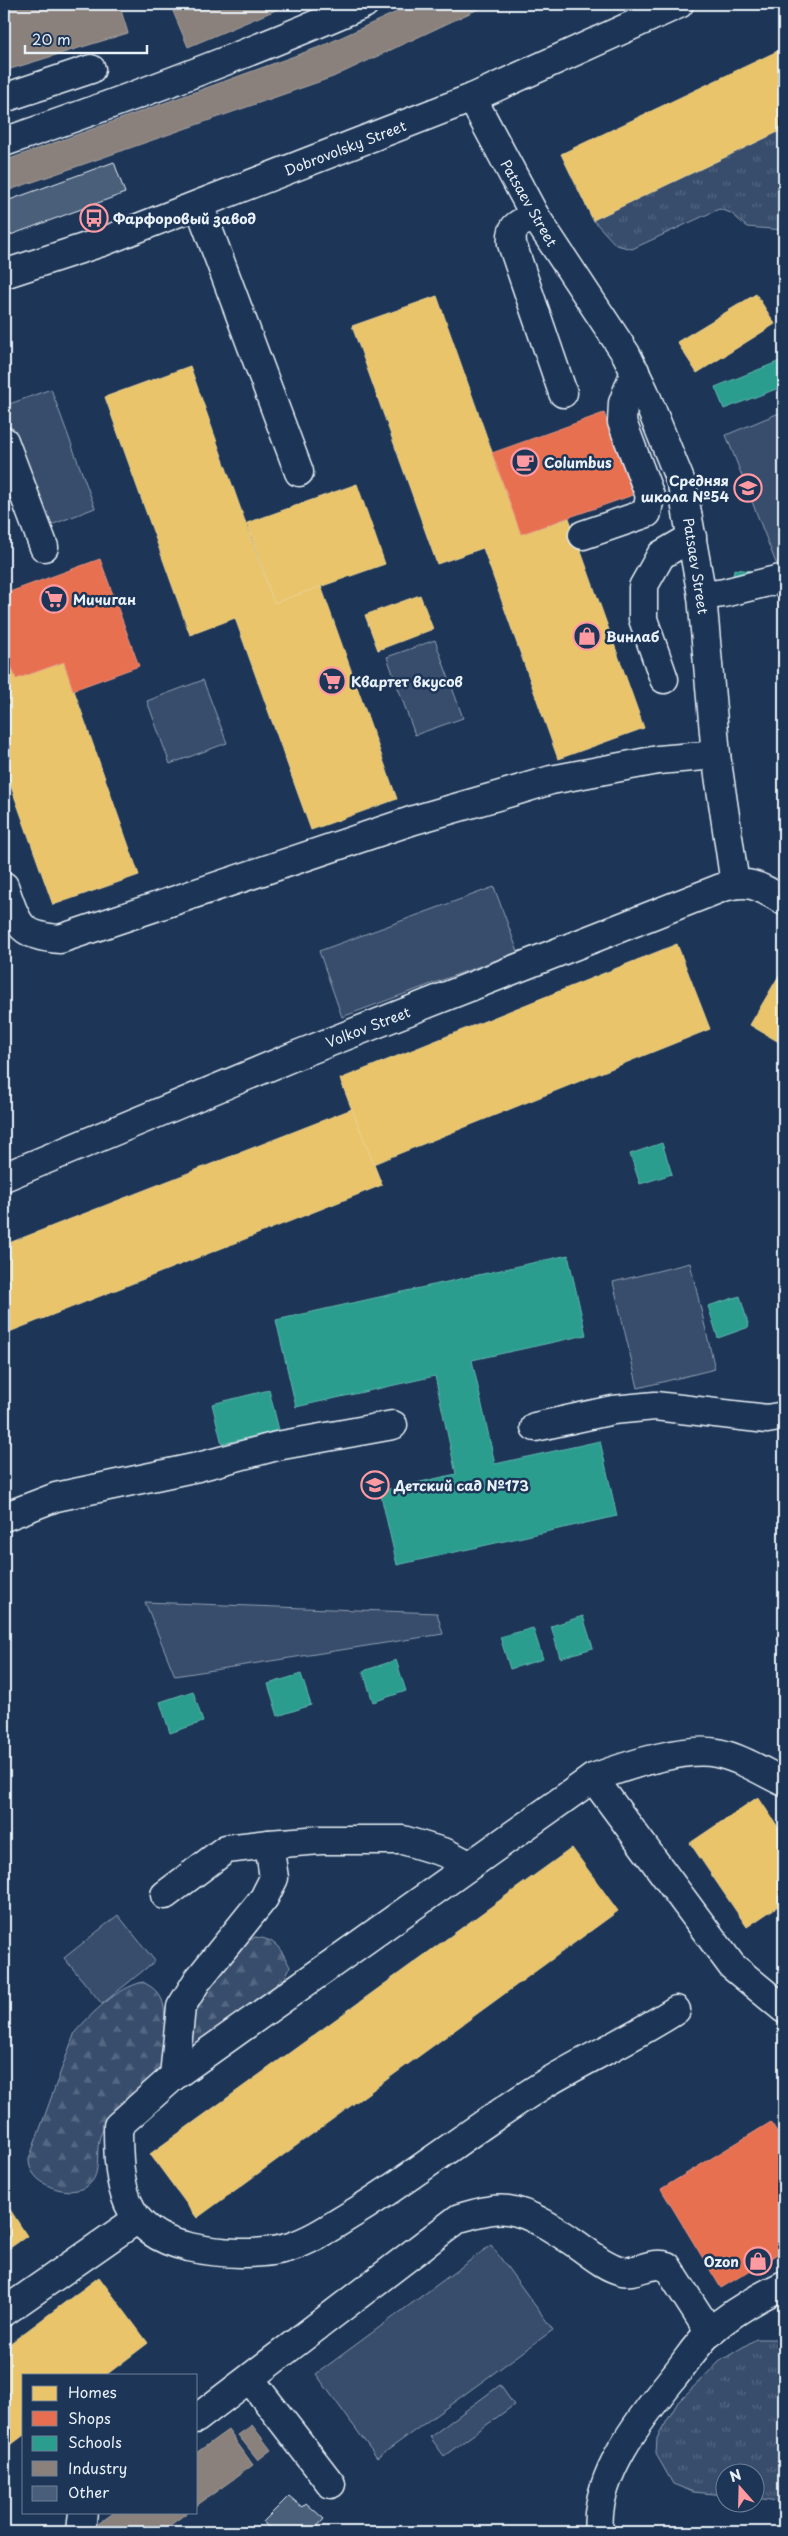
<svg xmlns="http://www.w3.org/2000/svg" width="788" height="2536" font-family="'Playpen Sans',sans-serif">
  <defs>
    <pattern id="grass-tufts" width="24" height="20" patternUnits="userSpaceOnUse" patternTransform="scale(1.25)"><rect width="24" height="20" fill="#374d6c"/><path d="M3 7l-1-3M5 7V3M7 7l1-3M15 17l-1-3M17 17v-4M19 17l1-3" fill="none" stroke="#546782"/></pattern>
    <pattern id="forest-firs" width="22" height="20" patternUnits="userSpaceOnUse" patternTransform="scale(1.25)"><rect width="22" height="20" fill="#374d6c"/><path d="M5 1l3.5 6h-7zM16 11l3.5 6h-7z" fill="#546782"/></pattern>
  </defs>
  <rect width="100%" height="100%" fill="#1d3557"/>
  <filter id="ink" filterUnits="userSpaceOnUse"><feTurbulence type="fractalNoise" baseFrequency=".02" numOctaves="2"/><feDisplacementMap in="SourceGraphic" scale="10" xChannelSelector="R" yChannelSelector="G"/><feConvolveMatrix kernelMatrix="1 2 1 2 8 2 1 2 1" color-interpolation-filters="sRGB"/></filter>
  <g filter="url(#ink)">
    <!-- grass -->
    <g fill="url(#grass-tufts)" stroke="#909fb2">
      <path d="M784 129V230L747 227 731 213 719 209 632 249 616 245 593 220Z"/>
      <path d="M756 2339H784V2502L756 2498V2474H726L725 2495 693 2492 673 2484 656 2454 657 2438 678 2402 720 2361Z"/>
    </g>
    <!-- forest -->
    <g fill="url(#forest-firs)" stroke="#909fb2">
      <path d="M255 1937C276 1939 281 1949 290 1967L284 1980 275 1990 195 2048 191 2046 193 2008 241 1946Z"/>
      <path d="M143 1982C152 1987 158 1991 162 2000 167 2012 166 2059 161 2071 159 2076 152 2081 148 2084 132 2099 114 2112 103 2130 92 2147 105 2174 87 2186 68 2199 28 2184 29 2159L75 2032C92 2013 117 1988 143 1982Z"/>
    </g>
    <!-- park -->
    <g fill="#374d6c" stroke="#909fb2">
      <path d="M51 389 95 508 46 527 4 413V406Z"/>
      <path d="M784 411V559L776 563 726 435Z"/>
      <path d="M435 640 463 718 415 735 387 657Z"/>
      <path d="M203 680 227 743 170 764 147 701Z"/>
      <path d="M494 887 518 952 342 1017 319 951Z"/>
      <path d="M690 1263 715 1369 638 1388 613 1282Z"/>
      <path d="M145 1602 437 1613 443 1634 175 1676Z"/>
      <path d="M118 1915 155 1961 102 2004 64 1958Z"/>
      <path d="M491 2245 553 2330 377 2458 316 2374Z"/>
      <path d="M500 2385 514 2405 444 2456 430 2437Z"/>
    </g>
    <!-- homes -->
    <g fill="#e9c46a" stroke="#e9d295">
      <path d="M784 48V129L593 220 561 154Z"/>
      <path d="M756 294 775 324 697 373 677 342Z"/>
      <path d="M437 296 521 534 569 518 644 728 558 759 483 548 437 564 352 326Z"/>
      <path d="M190 366 274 603 321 586 397 799 311 830 235 618 190 635 105 397Z"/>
      <path d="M357 484 385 564 274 603 247 523Z"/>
      <path d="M420 595 433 629 378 650 365 615Z"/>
      <path d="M4 645 16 679 64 662 139 875 53 905 4 767Z"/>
      <path d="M677 944 710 1029 373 1164 340 1079Z"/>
      <path d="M784 967V1045L750 1025Z"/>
      <path d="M352 1109 382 1185 4 1334V1245Z"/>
      <path d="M758 1797 784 1836V1902L747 1927 690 1843Z"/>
      <path d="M572 1848 618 1911 197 2218 150 2154Z"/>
      <path d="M9 2208 27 2236 4 2252V2211Z"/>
      <path d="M99 2277 148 2343 106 2375H24V2435L4 2450V2348Z"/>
    </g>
    <!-- shops -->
    <g fill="#e76f51" stroke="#e79683">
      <path d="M604 413 633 495 521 534 492 453Z"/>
      <path d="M100 559 139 666 73 690 64 662 16 679 4 645V594Z"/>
      <path d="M771 2122 784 2144V2250L721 2288 661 2189Z"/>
    </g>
    <!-- schools -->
    <g fill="#2a9d8f" stroke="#63b6ae">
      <path d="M780 361 784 371V386L724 409 715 387Z"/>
      <path d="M734 569 753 571 752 584 732 582Z"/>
      <path d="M662 1143 672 1174 640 1184 630 1154Z"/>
      <path d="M568 1255 586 1335 472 1360 495 1464 600 1441 617 1516 397 1565 380 1491 456 1474 435 1376 296 1407 276 1320Z"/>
      <path d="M740 1296 749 1327 718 1338 708 1306Z"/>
      <path d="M269 1390 279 1430 222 1444 212 1404Z"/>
      <path d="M583 1616 593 1648 560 1658 551 1626Z"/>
      <path d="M533 1628 543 1659 510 1669 500 1637Z"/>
      <path d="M396 1660 406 1691 373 1702 363 1671Z"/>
      <path d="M301 1674 311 1705 278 1716 268 1684Z"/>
      <path d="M193 1691 203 1722 170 1733 160 1702Z"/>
    </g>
    <!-- industry -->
    <g fill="#8a817c" stroke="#a6a3a1">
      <path d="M4 4H119L128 33 4 71Z"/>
      <path d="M185 4H290L188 47 172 9Z"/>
      <path d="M414 4H489L333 77 4 192V161L322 46Z"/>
      <path d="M252 2425 271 2450 258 2460 238 2435Z"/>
      <path d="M228 2430 253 2465 196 2506V2453Z"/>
      <path d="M115 2512H188L161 2532H104L98 2524Z"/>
    </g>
    <!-- building -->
    <g fill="#495e7a" stroke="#e8f1f8">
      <path d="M114 162 125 193 5 237 4 202Z"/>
      <path d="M289 2496 302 2507 306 2503 324 2519 312 2532H274L263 2522Z"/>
    </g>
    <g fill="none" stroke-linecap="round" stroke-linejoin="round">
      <!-- minor casing -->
      <g stroke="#e8f1f8" stroke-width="31">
        <g id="minor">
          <path d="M4 98 91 69"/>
          <path d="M472 98 535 216 626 354 644 391 682 485 702 596 716 755 735 884"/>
          <path d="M4 142C126 100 246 55 364 4"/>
          <path d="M199 205 299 472"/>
          <path d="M535 216C519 224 510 224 512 244L563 393"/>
          <path d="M4 441 44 547"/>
          <path d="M583 535 647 513 650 496 622 422 623 403 635 371"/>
          <path d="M702 596 724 593 784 578"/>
          <path d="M664 679 643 619V587L661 555 692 537"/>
          <path d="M4 886C17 922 17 936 60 939L414 820 518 790 551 780 658 760 716 755"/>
          <path d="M4 1177 297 1055 721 888C750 879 759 886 784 901"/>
          <path d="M535 1427 613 1410 655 1406 767 1419 784 1416"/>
          <path d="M4 1517 56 1497 198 1467 277 1446 393 1425"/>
          <path d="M593 1778 732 1966 784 2009"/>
          <path d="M165 1895 226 1849 269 1844 321 1840H403L446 1853 469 1865"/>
          <path d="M676 2010C632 2039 583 2060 538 2088 476 2127 419 2172 357 2211 335 2224 315 2239 290 2247 261 2256 219 2254 189 2247 122 2233 118 2185 118 2126L174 2076 593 1778C623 1767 685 1746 717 1753 741 1758 763 1772 784 1782"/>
          <path d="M174 2076 181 2007 197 1981 264 1898 274 1878 269 1844"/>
          <path d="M4 2312 136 2220"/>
          <path d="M250 2379 331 2484"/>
          <path d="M196 2419 459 2218C475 2214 491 2208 508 2210 532 2213 560 2233 579 2246 593 2256 606 2267 622 2271 636 2274 651 2261 667 2266L710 2333"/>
          <path d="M81 2532 83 2512"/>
          <path d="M599 2532C593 2476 643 2415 676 2374 687 2360 697 2344 710 2332 732 2312 757 2298 784 2285"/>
        </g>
      </g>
      <!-- major casing -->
      <g stroke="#e8f1f8" stroke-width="31">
        <path id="major" d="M4 274 102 242 472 98 679 4"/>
      </g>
      <!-- minor -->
      <use href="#minor" stroke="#1d3557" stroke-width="28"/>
      <!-- major -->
      <use href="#major" stroke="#1d3557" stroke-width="28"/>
    </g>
  </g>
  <!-- icons -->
  <defs>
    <g id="bus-ring" transform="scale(1.4375)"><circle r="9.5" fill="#1d3557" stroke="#ff9aa2" stroke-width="1.5"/><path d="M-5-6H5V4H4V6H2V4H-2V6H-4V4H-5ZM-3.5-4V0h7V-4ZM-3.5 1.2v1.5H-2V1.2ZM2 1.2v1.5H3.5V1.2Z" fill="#ff9aa2"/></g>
    <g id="cafe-ring" transform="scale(1.4375)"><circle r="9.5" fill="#1d3557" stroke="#ff9aa2" stroke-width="1.5"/><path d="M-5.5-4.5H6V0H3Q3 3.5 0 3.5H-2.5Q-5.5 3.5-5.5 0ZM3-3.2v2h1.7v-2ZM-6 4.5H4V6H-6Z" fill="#ff9aa2"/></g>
    <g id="school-ring" transform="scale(1.4375)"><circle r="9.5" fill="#1d3557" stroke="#ff9aa2" stroke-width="1.5"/><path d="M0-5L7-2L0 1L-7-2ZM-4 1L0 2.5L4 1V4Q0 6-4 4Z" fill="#ff9aa2"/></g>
    <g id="supermarket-ring" transform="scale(1.4375)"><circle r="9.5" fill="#1d3557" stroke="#ff9aa2" stroke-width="1.5"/><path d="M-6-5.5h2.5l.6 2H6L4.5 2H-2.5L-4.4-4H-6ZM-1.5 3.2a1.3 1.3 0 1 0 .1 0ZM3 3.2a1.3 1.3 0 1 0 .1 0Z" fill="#ff9aa2"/></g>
    <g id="shop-ring" transform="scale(1.4375)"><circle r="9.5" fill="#1d3557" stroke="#ff9aa2" stroke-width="1.5"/><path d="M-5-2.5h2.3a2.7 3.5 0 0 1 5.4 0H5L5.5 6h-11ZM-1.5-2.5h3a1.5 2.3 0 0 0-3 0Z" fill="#ff9aa2"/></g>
  </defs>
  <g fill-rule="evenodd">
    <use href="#bus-ring" x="94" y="218"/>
    <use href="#cafe-ring" x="525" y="462"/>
    <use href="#school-ring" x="748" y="488"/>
    <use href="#supermarket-ring" x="54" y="599"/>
    <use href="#shop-ring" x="587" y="636"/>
    <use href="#supermarket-ring" x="332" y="681"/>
    <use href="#school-ring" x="375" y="1485"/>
    <use href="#shop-ring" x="758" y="2261"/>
  </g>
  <g text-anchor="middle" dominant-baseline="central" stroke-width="5" stroke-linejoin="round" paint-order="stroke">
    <!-- street labels -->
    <g font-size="14" fill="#e8f1f8" stroke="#1d3557">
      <text transform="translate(345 148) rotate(-21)">Dobrovolsky Street</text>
      <text transform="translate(529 203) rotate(60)">Patsaev Street</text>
      <text transform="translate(696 566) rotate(81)">Patsaev Street</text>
      <text transform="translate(368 1027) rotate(-21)">Volkov Street</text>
    </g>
    <!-- poi labels -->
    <g font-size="14" font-weight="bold" fill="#e8f1f8" stroke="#1d3557" text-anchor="start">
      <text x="113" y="218">Фарфоровый завод</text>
      <text x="544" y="462">Columbus</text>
      <text x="729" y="480" text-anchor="end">Средняя<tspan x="729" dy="16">школа №54</tspan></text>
      <text x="73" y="599">Мичиган</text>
      <text x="606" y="636">Винлаб</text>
      <text x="351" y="681">Квартет вкусов</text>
      <text x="394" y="1485">Детский сад №173</text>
      <text x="739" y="2261" text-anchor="end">Ozon</text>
    </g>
  </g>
  <!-- margin -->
  <rect width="788" height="2536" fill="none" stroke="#1d3557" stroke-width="20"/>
  <rect x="10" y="10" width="768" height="2516" fill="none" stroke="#e8f1f8" stroke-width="2" filter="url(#ink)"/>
  <!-- legend -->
  <rect x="22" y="2374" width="175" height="140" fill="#1d3557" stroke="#6e8097"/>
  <rect x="32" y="2386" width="25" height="15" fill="#e9c46a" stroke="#6e8097"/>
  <text x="68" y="2398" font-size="15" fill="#e8f1f8">Homes</text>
  <rect x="32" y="2411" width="25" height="15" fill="#e76f51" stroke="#6e8097"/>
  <text x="68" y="2424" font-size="15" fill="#e8f1f8">Shops</text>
  <rect x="32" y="2436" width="25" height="15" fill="#2a9d8f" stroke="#6e8097"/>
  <text x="68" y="2448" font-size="15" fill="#e8f1f8">Schools</text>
  <rect x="32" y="2461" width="25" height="15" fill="#8a817c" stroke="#6e8097"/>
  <text x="68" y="2474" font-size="15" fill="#e8f1f8">Industry</text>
  <rect x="32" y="2486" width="25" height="15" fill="#495e7a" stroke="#6e8097"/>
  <text x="68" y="2498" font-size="15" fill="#e8f1f8">Other</text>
  <!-- north arrow -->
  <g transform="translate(740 2488) rotate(340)"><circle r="24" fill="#1d3557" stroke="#6e8097"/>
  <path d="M0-4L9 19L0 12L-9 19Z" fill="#ff9aa2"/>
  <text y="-8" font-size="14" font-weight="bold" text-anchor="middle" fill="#e8f1f8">N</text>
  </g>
  <!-- scale -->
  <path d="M25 45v8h122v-8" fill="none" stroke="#e8f1f8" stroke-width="2.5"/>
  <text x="32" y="45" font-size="15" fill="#e8f1f8" stroke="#1d3557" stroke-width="4" paint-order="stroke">20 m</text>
</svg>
